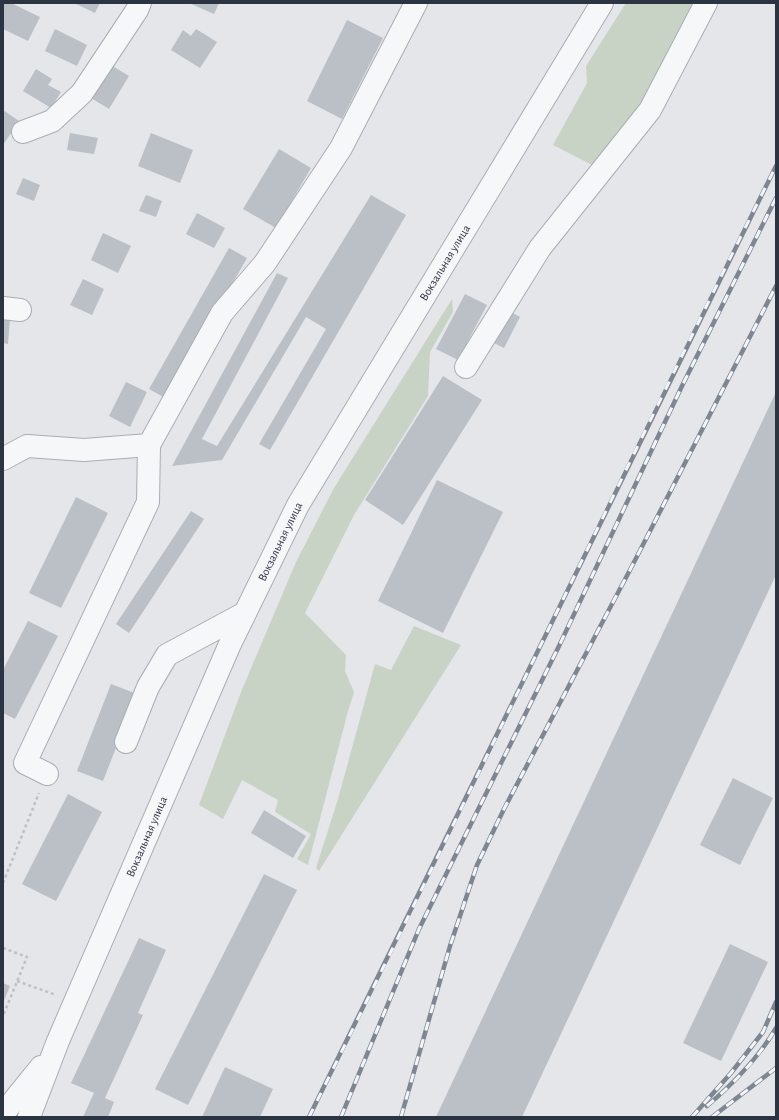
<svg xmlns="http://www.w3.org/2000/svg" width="779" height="1120" font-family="'Alegreya Sans',sans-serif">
  <rect width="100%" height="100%" fill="#e4e6ea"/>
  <!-- green -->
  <g fill="#c9d3c5">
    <path d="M626 3H706L664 78 596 167 553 145 587 83 586 66Z"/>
    <path d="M452 299 453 312 430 352 428 396 354 515 305 613 346 655 345 671 354 692 347 715 308 865 297 859 311 834 275 812 278 800 242 780 223 819 199 805 241 692 296 562 334 488Z"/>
    <path d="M414 626 461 645 319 871 316 868 338 799 375 664 391 670Z"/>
  </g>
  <!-- building -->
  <g fill="#bbc0c6">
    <path d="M4 3H11L40 17 28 41 3 29Z"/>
    <path d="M74 3H100L95 13Z"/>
    <path d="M189 3H219L214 14Z"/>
    <path d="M347 20 383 38 342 119 307 101Z"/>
    <path d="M55 29 87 45 77 66 45 51Z"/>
    <path d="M196 29 217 42 200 68 171 50 183 30 191 36Z"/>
    <path d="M106 62 129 76 109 109 86 95Z"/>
    <path d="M36 69 52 79 48 85 61 92 51 108 23 91Z"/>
    <path d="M3 110 19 121 3 145Z"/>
    <path d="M70 133 98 138 94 154 67 150Z"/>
    <path d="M151 133 193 150 180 183 138 166Z"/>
    <path d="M279 149 311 168 276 228 243 209Z"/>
    <path d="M23 178 40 185 34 201 16 194Z"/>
    <path d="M146 195 162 201 156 217 139 211Z"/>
    <path d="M371 195 406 215 270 450 259 444 326 329 306 317 222 460 172 466 277 273 288 278 202 439 217 446Z"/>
    <path d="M197 213 225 228 214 248 186 234Z"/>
    <path d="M103 233 131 246 118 273 91 260Z"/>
    <path d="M229 248 247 258 167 399 149 389Z"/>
    <path d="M83 279 104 289 92 315 70 305Z"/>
    <path d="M465 294 487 305 458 360 436 349Z"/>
    <path d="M505 309 520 317 504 348 488 340Z"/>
    <path d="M3 316 10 317 8 344 3 343Z"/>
    <path d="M443 376 482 400 403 525 365 500Z"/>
    <path d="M126 382 147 392 130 427 109 416Z"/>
    <path d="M776 392V575L522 1117H436Z"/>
    <path d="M437 480 503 512 443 633 378 601Z"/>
    <path d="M76 497 108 513 61 608 29 593Z"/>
    <path d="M191 511 204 519 129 633 116 624Z"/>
    <path d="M28 621 58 636 15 719 3 713V670Z"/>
    <path d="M111 684 137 694 103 781 77 771Z"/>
    <path d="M733 778 773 798 740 865 700 845Z"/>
    <path d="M68 794 102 812 56 901 22 884Z"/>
    <path d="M264 810 306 836 293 858 251 833Z"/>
    <path d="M264 874 297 890 188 1105 155 1089Z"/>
    <path d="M139 938 166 950 138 1013 143 1015 105 1098 114 1102 108 1117H83L94 1093 71 1083Z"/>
    <path d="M730 944 768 962 721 1061 683 1043Z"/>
    <path d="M3 983 10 986 3 1003Z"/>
    <path d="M225 1067 273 1089 260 1117H202Z"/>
  </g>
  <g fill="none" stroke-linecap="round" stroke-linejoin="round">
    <!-- minor casing -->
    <g stroke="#a9adb4" stroke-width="24">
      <g id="minor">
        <path d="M23 132 52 121 82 93 137 10 140 3"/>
        <path d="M3 308 20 310"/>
        <path d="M466 367 540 248 650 110 706 3"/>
        <path d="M3 459 27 446 84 450 149 445 222 313 265 263 341 148 416 3"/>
        <path d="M126 742 148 687 167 655 245 613"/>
        <path d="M47 774 25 763 148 502 149 445"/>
        <path d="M3 1114 41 1067"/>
        <path id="s1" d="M29 1117 58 1041 230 644 298 505 602 3"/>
      </g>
    </g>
    <!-- path -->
    <g stroke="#bec0c5" stroke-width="2.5" stroke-dasharray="3 3" stroke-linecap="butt">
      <path d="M3 883 39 793"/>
      <path d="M3 948 27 957 3 1016"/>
      <path d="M17 981 56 995"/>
    </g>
    <!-- minor -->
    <use href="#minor" stroke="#f6f7f9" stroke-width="22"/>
    <!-- rail casing -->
    <g stroke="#7e8692" stroke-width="4.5">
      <g id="rail">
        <path d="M707 1106C734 1083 758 1059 776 1028"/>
        <path d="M309 1117C467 801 618 482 776 166"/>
        <path d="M341 1117 419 929 559 646 682 386 776 198"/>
        <path d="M401 1117 450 946 477 865 504 809 631 568 776 286"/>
        <path d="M692 1117 731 1073 763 1032 776 1002"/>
        <path d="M712 1117 776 1068"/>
      </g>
    </g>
    <!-- rail -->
    <use href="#rail" stroke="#f3f5f8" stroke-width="3" stroke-dasharray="9" stroke-linecap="butt"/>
  </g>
  <g text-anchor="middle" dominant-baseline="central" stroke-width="4" stroke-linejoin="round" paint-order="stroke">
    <!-- street labels -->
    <g font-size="12" fill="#2d3441" stroke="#f3f5f8">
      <text stroke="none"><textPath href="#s1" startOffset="952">Вокзальная улица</textPath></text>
      <text stroke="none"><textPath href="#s1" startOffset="628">Вокзальная улица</textPath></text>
      <text stroke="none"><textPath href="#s1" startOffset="304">Вокзальная улица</textPath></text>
    </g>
  </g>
  <!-- border -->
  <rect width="779" height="1120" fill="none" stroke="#2d3441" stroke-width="8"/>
</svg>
